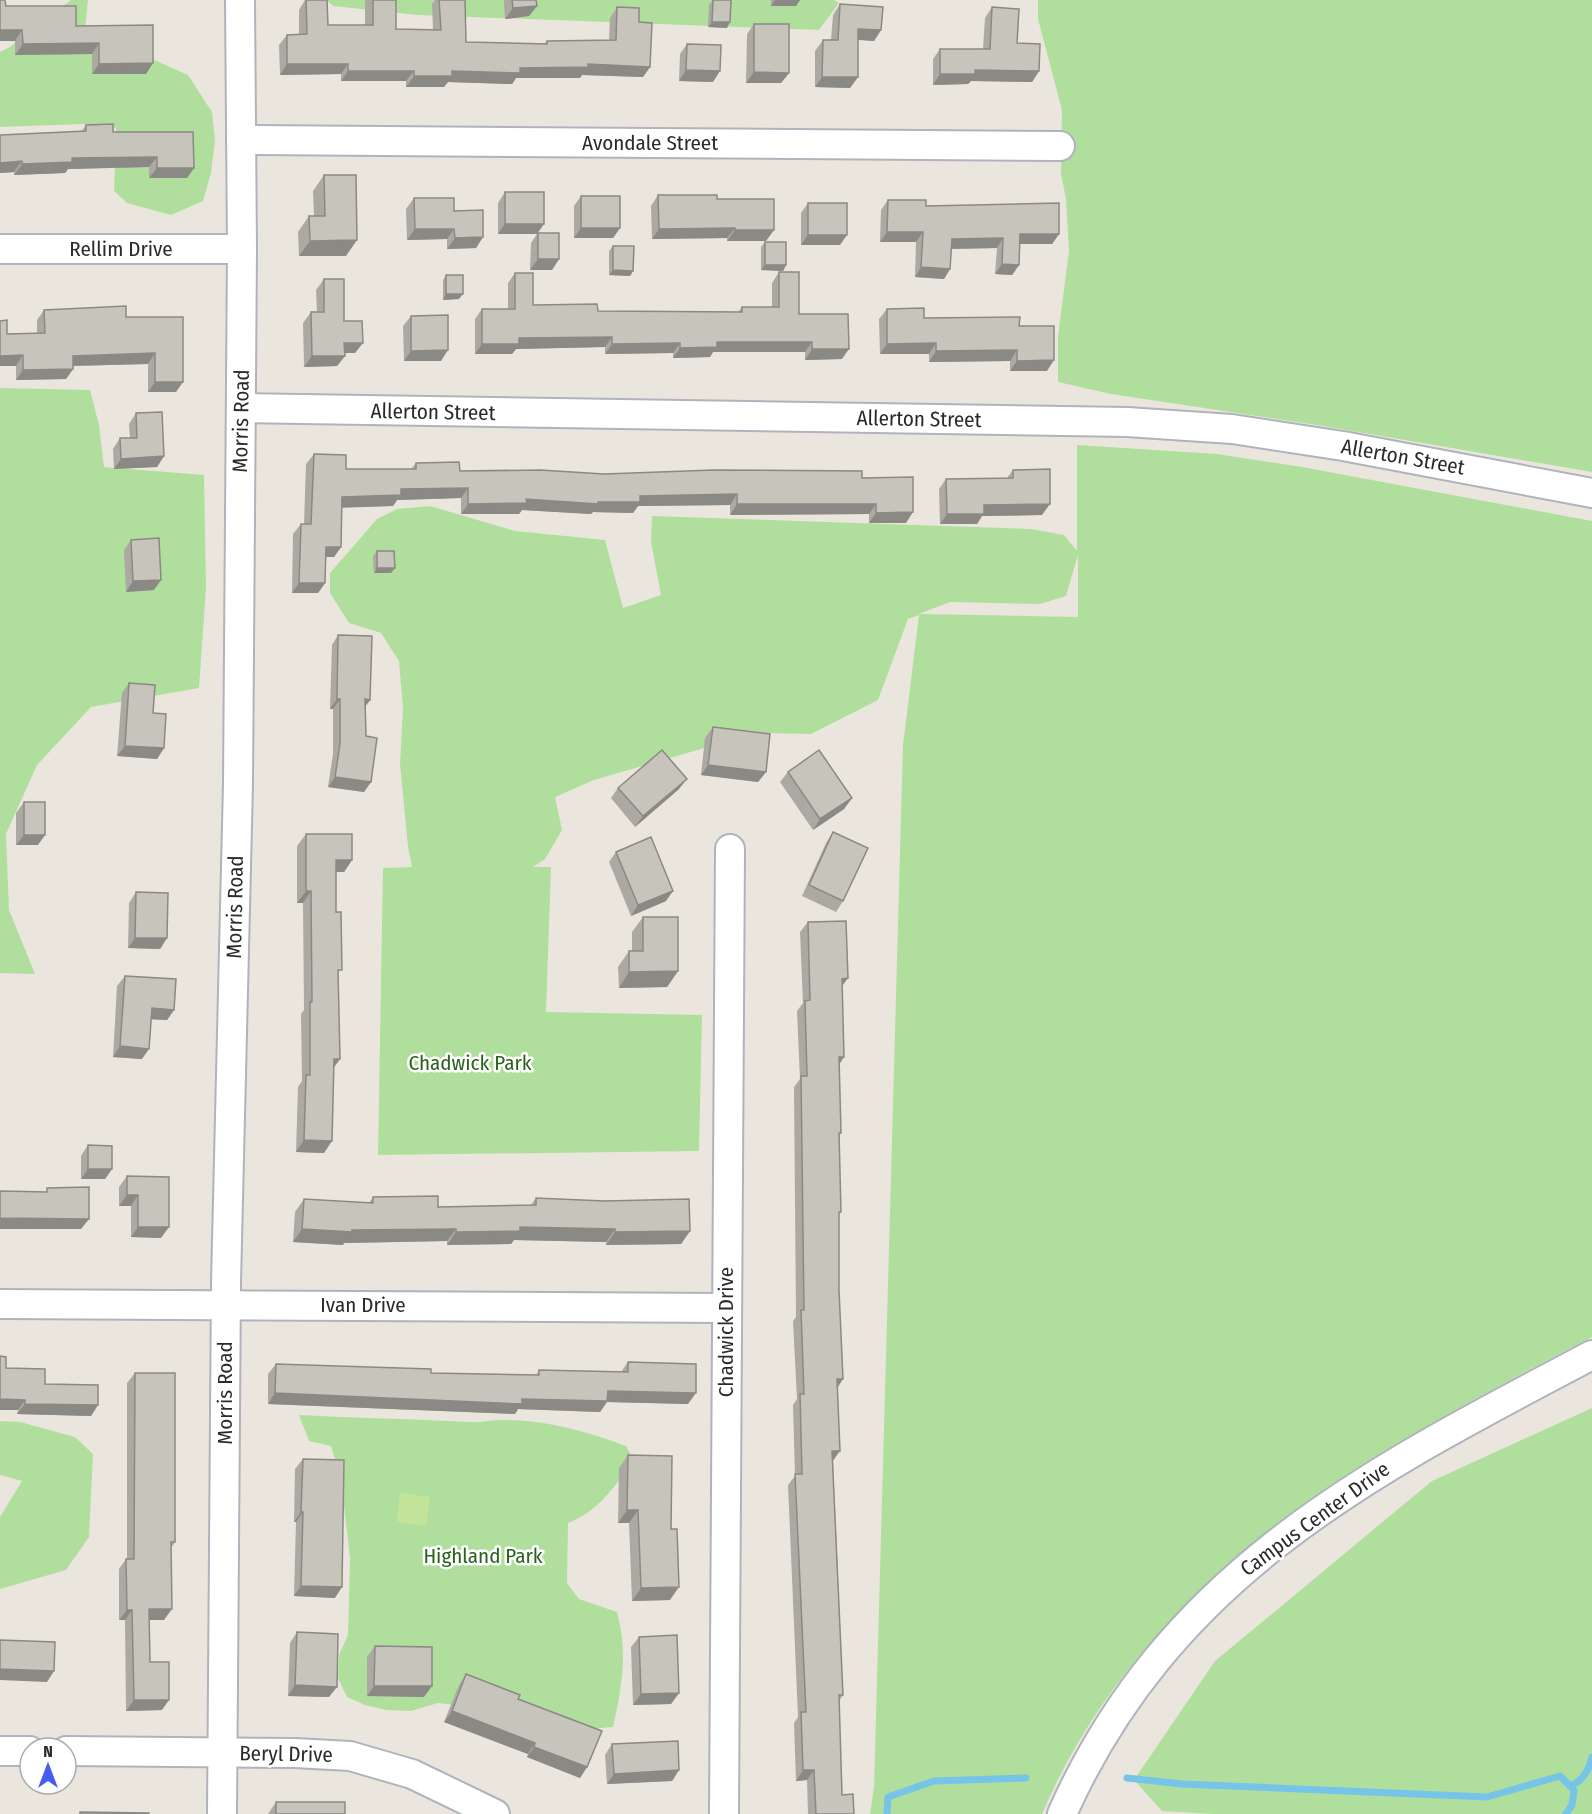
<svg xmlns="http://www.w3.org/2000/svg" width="1592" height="1814" font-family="'Fira Sans Condensed',sans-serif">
  <rect width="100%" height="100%" fill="#ebe6dd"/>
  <!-- green -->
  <g fill="#b0df9d" fill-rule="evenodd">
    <path d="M71 0H88L85 29 188 75 212 112 215 140 211 173 203 201 171 215 127 203 114 191 116 128 81 124 0 127V52L10 47Z"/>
    <path d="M326 0H834L839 3 819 30 418 15 333 6Z"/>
    <path d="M1038 0H1592V472L1323 426 1111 394 1058 382V336L1069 251 1066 199 1061 174 1062 110 1038 19Z"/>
    <path d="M0 388 90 390 99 425 104 467 204 475 206 588 199 688 91 707 37 765 6 834 9 910 35 974 0 973Z"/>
    <path d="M1077 445 1217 454 1302 467 1592 521V1337C1373 1450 1144 1576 1042 1814H870L874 1787 903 745 919 615 908 619 878 700 811 734 756 733 594 780 555 797 562 830 545 859 533 867H551L546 1012 702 1015 699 1151 378 1155 383 868 412 867 408 847 400 764 403 708 399 661 381 633 349 623 330 593V573L377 519 397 509 430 506 515 531 605 540 623 608 661 595 651 542 652 516 1032 529 1064 535 1077 551ZM1078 555V617L919 614 950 602 1040 604 1066 596Z"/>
    <path d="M1592 1408V1814H1213L1162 1811 1134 1780 1215 1661 1432 1481Z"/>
    <path d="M299 1415C356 1418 413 1419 469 1422 482 1423 496 1419 510 1420 549 1421 590 1432 626 1446L634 1460C616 1485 598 1512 568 1523L567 1583 579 1599 617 1612C628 1652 622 1687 613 1727L589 1729 532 1714 438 1703 411 1711 386 1710 365 1705 347 1697 338 1678 339 1655 348 1635 350 1558 341 1480 331 1446 309 1441Z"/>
    <path d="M0 1421 20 1422 75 1437 93 1454 89 1537 66 1570 0 1589V1517L22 1481 0 1475Z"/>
  </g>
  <!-- pitch -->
  <path fill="#c2e599" d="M400 1493 430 1497 426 1526 397 1522Z"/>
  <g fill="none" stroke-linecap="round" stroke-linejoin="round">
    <!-- stream -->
    <g stroke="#76c4e7" stroke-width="7">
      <path d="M1127 1778 1182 1784 1487 1797 1560 1776 1574 1790 1572 1805 1566 1814"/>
      <path d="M1570 1786C1583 1781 1589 1771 1592 1757"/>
      <path d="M887 1814 888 1797 934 1781 1026 1778"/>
    </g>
    <!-- minor casing -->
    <g stroke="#b0b3bd" stroke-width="32">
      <g id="minor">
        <path d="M241 140 1060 146"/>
        <path d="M0 249H242"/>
        <path d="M241 408 1127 422 1232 429 1343 446 1592 493"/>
        <path d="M0 1304 725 1308"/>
        <path d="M0 1751H30"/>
        <path d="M66 1751 295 1753 350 1756 412 1774 495 1814"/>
        <path d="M222 1814 226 1283 238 783 242 249 240 0"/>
        <path d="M724 1814 730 849"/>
        <path d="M1062 1814C1170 1572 1370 1472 1592 1355"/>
      </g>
    </g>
    <!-- minor -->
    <use href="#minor" stroke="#fff" stroke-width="28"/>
  </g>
  <!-- wall -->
  <g fill="#aba9a2">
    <path d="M0 0 6 6 76 26 153 63 146 74H92V54L15 55V41H0Z"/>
    <path d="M305 0H327L328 25H365V0H396V29L433 30 432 4 435 0H465L466 42 544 44 547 41 609 40 610 18 617 7 639 22 650 67 643 77 582 75 580 78H516L512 84 448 82 444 87H406V81H341V74L280 75 279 45 287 35H299V10Z"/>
    <path d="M504 0H536L537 6 529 16 505 19Z"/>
    <path d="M713 0 727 28 708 27 709 5Z"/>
    <path d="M771 0H800L796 6H771Z"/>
    <path d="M840 4 881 30 874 41 858 40V77L850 88 815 87V51L823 40H831L833 15Z"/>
    <path d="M992 7 1017 43 1039 71 1032 82 971 81 968 84 933 85V59L940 49H983L985 18Z"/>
    <path d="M754 24 789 73 781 83H746L747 34Z"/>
    <path d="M687 44 713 82 679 81 680 54Z"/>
    <path d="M86 125 113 132 194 168 187 178H149V167L68 169 65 173 14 175V172L0 173 81 132Z"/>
    <path d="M324 175 346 256H299L298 232 309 216H314L313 191Z"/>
    <path d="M505 192 559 259 552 270H530L531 243 537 234H498V203Z"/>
    <path d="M658 195 717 199 766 241H727V238L652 239 651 206Z"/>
    <path d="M581 196 620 228 613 238H574V206Z"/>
    <path d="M414 198 454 211 483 237 476 248 447 249V239L407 240 406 209Z"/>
    <path d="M888 200 926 206 1059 234 1052 244H1020L1019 265 1012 275 995 274 997 248 951 249 950 269 944 279 915 277 916 242H880L881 210Z"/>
    <path d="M808 203 840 245H801V213Z"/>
    <path d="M765 242 786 265 783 271 761 270V247Z"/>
    <path d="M613 246 633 271 630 276 609 275V251Z"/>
    <path d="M779 272 799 314 842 359 805 360V352H713L710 357 673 358V353L605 354V347L516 349 512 354H475V319L482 309H508V283L515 273 533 305 598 311 738 312 742 307H772V283Z"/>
    <path d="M446 275 459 299 443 300V280Z"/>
    <path d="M324 279 344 321 355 353H345V356L337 366 304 367 303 323 311 312H317L316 290Z"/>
    <path d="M887 309 924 318 1019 326 1047 371H1010V361L929 362V354H880L879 319Z"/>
    <path d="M44 310 126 317H183L176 392H148V364L73 366V369L66 379 16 380V366L7 334 37 333V320Z"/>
    <path d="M411 316 441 361H404L403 326Z"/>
    <path d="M136 413 164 456 157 467 114 469 113 449 120 438H130L129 424Z"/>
    <path d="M314 454 346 469H411L416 463 460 471 604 474 862 478 906 523H869V514L730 515V505L638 506 633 513 593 512 591 514 522 510 519 514H461V498L397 500 393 506 342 507 341 547 334 557H326L325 583 318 593H292L293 534 301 524H304L306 464Z"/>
    <path d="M1013 470 1042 515 982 516 977 524H940L939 489 946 479 1007 478Z"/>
    <path d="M131 540 154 590 126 592 124 550Z"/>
    <path d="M377 551 395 568 391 573H374L373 556Z"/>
    <path d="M338 635 370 700 365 706 366 736 371 782 364 792 328 787 333 754V709H330L332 645Z"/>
    <path d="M129 683 153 713 164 748 157 759 117 756 122 693Z"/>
    <path d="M713 727 766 772 758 782 701 775 705 738Z"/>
    <path d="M788 772 852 798 844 809 813 830 780 782Z"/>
    <path d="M618 788 679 789 635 827 611 798Z"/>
    <path d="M24 802 38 845H16V813Z"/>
    <path d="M833 832 843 901 836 912 802 896 826 843Z"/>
    <path d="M306 834 352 860 344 872H336V912L338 974 340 1059 334 1067 324 1153 296 1152 298 1087 302 1081 301 1014 304 1010 303 903H297V846Z"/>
    <path d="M616 852 666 901 631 916 609 862Z"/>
    <path d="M136 892 167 938 160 949 128 948 129 903Z"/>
    <path d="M643 917 678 971 667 987 619 988 618 967 629 951H632V932Z"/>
    <path d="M808 922 842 986 839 1065 841 1133 839 1136 838 1387 833 1461 843 1695 839 1701 842 1795 854 1814H808L807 1780 796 1781 794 1723 798 1717 788 1485 795 1476 793 1405 797 1399 793 1321 796 1317 794 1087 800 1079 797 1011 803 1003 800 932Z"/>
    <path d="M125 976 174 1010 167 1020 151 1019 142 1059 113 1057 117 986Z"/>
    <path d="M88 1145 112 1169 105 1179H81V1156Z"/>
    <path d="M127 1176 169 1177 161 1238 131 1237V1206H119V1187Z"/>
    <path d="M373 1197 438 1207 531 1205 536 1198 690 1231 681 1244 606 1245V1242L514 1240 511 1244 447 1245V1241L344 1243 343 1245 293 1242 295 1212 304 1199 369 1203Z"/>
    <path d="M628 1362 688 1404 607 1402 600 1412 518 1409 515 1414 268 1404V1374L276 1364 431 1373 536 1375 539 1370 621 1372Z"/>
    <path d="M6 1368 45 1384 98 1405 91 1416 17 1414 18 1410Z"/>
    <path d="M135 1373 175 1542 171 1548 164 1620H149L150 1662 162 1710 126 1711 125 1620H119V1569L126 1559H127V1383Z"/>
    <path d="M628 1455 670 1600 632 1601 629 1523H618L619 1468Z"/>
    <path d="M303 1459 335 1598 294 1596 296 1522H294L295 1469Z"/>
    <path d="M297 1632 329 1697 288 1696 290 1643Z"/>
    <path d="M639 1637 679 1693 671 1704 633 1705 631 1647Z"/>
    <path d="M375 1646 424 1697 367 1696V1657Z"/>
    <path d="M466 1674 518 1699 587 1767 580 1778 527 1757 528 1754 444 1722 459 1685Z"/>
    <path d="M612 1744 679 1770 672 1781 607 1784 605 1755Z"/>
    <path d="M276 1802 345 1814H268Z"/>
  </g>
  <!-- shaded-wall -->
  <g fill="#8b8984">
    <path d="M775 0H800L796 6H771Z"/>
    <path d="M537 6 529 16 505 19 513 8Z"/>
    <path d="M712 22H730L727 28 708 27Z"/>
    <path d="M858 29 881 30 874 41 850 39Z"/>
    <path d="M0 30H22L15 41H0Z"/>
    <path d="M99 43 92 54 15 55 23 44Z"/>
    <path d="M153 63 146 74H92L99 64Z"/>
    <path d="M287 64H348L341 74 280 75Z"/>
    <path d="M588 64 650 67 643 77 582 75 580 78H516L512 84 448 82 444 87H406L414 76 452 71Z"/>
    <path d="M686 70 720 71 713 82 679 81Z"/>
    <path d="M975 70 1039 71 1032 82 971 81 968 84 933 85 940 74Z"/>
    <path d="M348 71H414L406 81H341Z"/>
    <path d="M754 72 789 73 781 83H746Z"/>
    <path d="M822 77H858L850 88 815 87Z"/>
    <path d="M157 157 149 167 68 169 65 173 14 175 22 164 72 158Z"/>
    <path d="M22 161 14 172 0 173V163Z"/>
    <path d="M157 168H194L187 178H149Z"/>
    <path d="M505 224H544L537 234H498Z"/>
    <path d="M581 228H620L613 238H574Z"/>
    <path d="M735 228 727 238 652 239 659 229Z"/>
    <path d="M415 229H454L447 239 407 240Z"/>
    <path d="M735 230H774L766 241H727Z"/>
    <path d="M887 232H923L916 242H880Z"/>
    <path d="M1020 234H1059L1052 244H1013Z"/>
    <path d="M808 235H847L840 245H801Z"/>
    <path d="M483 237 476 248 447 249 455 238Z"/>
    <path d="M1003 238 997 248 945 249 952 239Z"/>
    <path d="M357 240 346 256H299L310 241Z"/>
    <path d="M538 259H559L552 270H530Z"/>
    <path d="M1002 264 1019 265 1012 275 995 274Z"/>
    <path d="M765 265H786L783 271 761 270Z"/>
    <path d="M921 267 950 269 944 279 915 277Z"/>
    <path d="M613 270 633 271 630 276 609 275Z"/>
    <path d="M446 294H463L459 299 443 300Z"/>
    <path d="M612 337 605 347 516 349 512 354H475L482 344 519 338Z"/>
    <path d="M717 342H812L805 352H713L710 357 673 358 680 348Z"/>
    <path d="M344 343H363L355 353H337Z"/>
    <path d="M680 343 673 353 605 354 612 344Z"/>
    <path d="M936 343 929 354H880L887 344Z"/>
    <path d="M812 349H849L842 359 805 360Z"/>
    <path d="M448 350 441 361H404L411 351Z"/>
    <path d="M1017 350 1010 361 929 362 936 351Z"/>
    <path d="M155 353 148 364 66 366 73 356Z"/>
    <path d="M23 355 16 366H0V356Z"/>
    <path d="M312 356H345L337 366 304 367Z"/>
    <path d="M1054 360 1047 371H1010L1017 361Z"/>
    <path d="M73 369 66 379 16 380 23 370Z"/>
    <path d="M155 382H183L176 392H148Z"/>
    <path d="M164 456 157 467 114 469 121 459Z"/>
    <path d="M468 488 461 498 397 500 393 506 335 508 342 497 401 489Z"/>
    <path d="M737 494 730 505 638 506 633 513 593 512 591 514 522 510 519 514H461L468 504 526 499 598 502 640 496Z"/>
    <path d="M737 504H876L869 514 730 515Z"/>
    <path d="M1050 504 1042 515 982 516 977 524H940L947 514 984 505Z"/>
    <path d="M913 512 906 523H869L876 513Z"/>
    <path d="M326 547H341L334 557H319Z"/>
    <path d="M377 568H395L391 573H374Z"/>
    <path d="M161 580 154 590 126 592 133 581Z"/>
    <path d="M299 583H325L318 593H292Z"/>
    <path d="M337 699H340L333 709H330Z"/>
    <path d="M365 699 370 700 363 710Z"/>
    <path d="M125 746 164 748 157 759 117 756Z"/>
    <path d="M708 765 766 772 758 782 701 775Z"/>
    <path d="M335 777 371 782 364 792 328 787Z"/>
    <path d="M687 779 679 789 635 827 643 816Z"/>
    <path d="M852 798 844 809 813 830 820 819Z"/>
    <path d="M24 835H45L38 845H16Z"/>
    <path d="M336 860H352L344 872H327Z"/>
    <path d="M306 891H311L303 903H297Z"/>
    <path d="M673 891 666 901 631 916 638 905Z"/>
    <path d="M135 938H167L160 949 128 948Z"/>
    <path d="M678 971 667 987 619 988 629 972Z"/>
    <path d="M848 978 840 989 842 979Z"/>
    <path d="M152 1008 174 1010 167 1020 144 1019Z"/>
    <path d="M120 1046 149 1049 142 1059 113 1057Z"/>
    <path d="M839 1057H844L837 1068Z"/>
    <path d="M334 1059H340L331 1071Z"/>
    <path d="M304 1140 332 1141 324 1153 296 1152Z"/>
    <path d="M88 1169H112L105 1179H81Z"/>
    <path d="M127 1195H138L131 1206H119Z"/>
    <path d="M0 1218 89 1219 81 1229H0Z"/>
    <path d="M138 1227H169L161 1238 131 1237Z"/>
    <path d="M520 1227 615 1229 606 1242 514 1240 511 1244 447 1245 456 1232Z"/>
    <path d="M302 1229 352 1230 456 1229 447 1241 344 1243 343 1245 293 1242Z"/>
    <path d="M690 1231 681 1244 606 1245 615 1232Z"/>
    <path d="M837 1379H843L836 1390Z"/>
    <path d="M608 1391 696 1393 688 1404 607 1402 600 1412 518 1409 515 1414 268 1404 275 1393 522 1399Z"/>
    <path d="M0 1399 25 1400 18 1410H0Z"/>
    <path d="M25 1404 98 1405 91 1416 17 1414Z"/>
    <path d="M832 1451H840L832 1462Z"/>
    <path d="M627 1510H638L629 1523H618Z"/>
    <path d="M301 1512H303L296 1522H294Z"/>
    <path d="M301 1586 342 1587 335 1598 294 1596Z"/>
    <path d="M679 1587 670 1600 632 1601 641 1588Z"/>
    <path d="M149 1609H172L164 1620H142Z"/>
    <path d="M127 1610H132L125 1620H119Z"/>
    <path d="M0 1669 54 1671 47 1682 0 1680Z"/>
    <path d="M295 1685 337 1687 329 1697 288 1696Z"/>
    <path d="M374 1686H432L424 1697 367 1696Z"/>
    <path d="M679 1693 671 1704 633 1705 641 1694Z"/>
    <path d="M134 1700H169L162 1710 126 1711Z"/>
    <path d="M452 1711 535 1743 528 1754 444 1722Z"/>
    <path d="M534 1747 587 1767 580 1778 527 1757Z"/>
    <path d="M679 1770 672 1781 607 1784 614 1774Z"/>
    <path d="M803 1770H814L807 1780 796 1781Z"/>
  </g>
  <!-- building -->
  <g fill="#c7c4bc" stroke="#8b8984" stroke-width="1.5">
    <path d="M0 0H5L6 6H76V26L153 25V63L99 64V43L23 44 22 30H0Z"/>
    <path d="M306 0H327L328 25H373V0H396V29L441 30 439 0H465L466 42 547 44V41L616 40 617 7 639 8V22L652 23 650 67 588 64V67L520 68V73L452 71V76H414V71H348V64H287V35L307 34Z"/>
    <path d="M512 0H536L537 6 513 8Z"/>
    <path d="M713 0H731L730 22H712Z"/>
    <path d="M840 4 883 7 881 30 858 29V77H822L823 40H838Z"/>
    <path d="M992 7 1019 9 1017 43 1040 44 1039 71 975 70V74H940V49H990Z"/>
    <path d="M754 24H789V73L754 72Z"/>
    <path d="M687 44 721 45 720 71 686 70Z"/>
    <path d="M113 124V132H193L194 168H157V157L72 158V162L22 164V161L0 163V135L86 131V125Z"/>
    <path d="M324 175H356L357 240 310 241 309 216H325Z"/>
    <rect x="505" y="192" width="39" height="32"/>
    <path d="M658 195H717V199H774V230H735V228L659 229Z"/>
    <rect x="581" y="196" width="39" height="32"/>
    <path d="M414 198H454V211L483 210V237L455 238 454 229H415Z"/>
    <path d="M888 200H926V206L1059 203V234H1020L1019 265 1002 264 1003 238 952 239 950 269 921 267 923 232H887Z"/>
    <rect x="808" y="203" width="39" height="32"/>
    <rect x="538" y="233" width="21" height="26"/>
    <rect x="765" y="242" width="21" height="23"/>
    <path d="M613 246H634L633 271 613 270Z"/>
    <path d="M779 272H799V314H848L849 349H812V342H717V347L680 348V343L612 344V337L519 338V344H482V309H515V273H533V305L597 304 598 311 742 312V307H779Z"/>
    <rect x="446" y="275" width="17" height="19"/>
    <path d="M324 279H344V321H362L363 343H344L345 356H312L311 312H324Z"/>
    <path d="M126 306V317H183V382H155V353L73 356V369L23 370V355L0 356V321L7 320V334L45 333 44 310Z"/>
    <path d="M924 308V318L1020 317 1019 326H1054V360L1017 361V350L936 351V343L887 344V309Z"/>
    <path d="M448 315V350L411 351V316Z"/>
    <path d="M162 412 164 456 121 459 120 438H137L136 413Z"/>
    <path d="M314 454 346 455V469H416V463L459 462 460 471 540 470 604 474 714 470 862 471V478L913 477V512L876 513V504H737V494L640 496V502H598V504L526 499 527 503 468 504V488L401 489V495L342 497 341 547H326L325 583H299L301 524H311Z"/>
    <path d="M1050 469V504L984 505V514H947L946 479 1013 478V470Z"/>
    <path d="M159 538 161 580 133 581 131 540Z"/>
    <path d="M377 551H394L395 568H377Z"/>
    <path d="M338 635 372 636 370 700 365 699 366 736 377 738 371 782 335 777 340 744V699H337Z"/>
    <path d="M129 683 155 685 153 713 166 714 164 748 125 746Z"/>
    <path d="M713 727 770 734 766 772 708 765Z"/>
    <path d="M662 750 687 779 643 816 618 788Z"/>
    <path d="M819 750 852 798 820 819 788 772Z"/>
    <rect x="24" y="802" width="21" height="33"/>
    <path d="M833 832 868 848 843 901 809 885Z"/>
    <path d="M306 834H352V860H336V912H341L342 970H338L340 1059H334L332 1141 304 1140 306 1075H310V1002H312L311 891H306Z"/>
    <path d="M651 837 673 891 638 905 616 852Z"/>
    <path d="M136 892 168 893 167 938H135Z"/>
    <path d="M643 917H678V971L629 972V951H643Z"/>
    <path d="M846 921 848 978 842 979 844 1057H839L841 1133H839L841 1212H839V1290L843 1379H837L840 1451H832L843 1695H839L842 1795 853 1794 854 1814H816L814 1770H803L801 1712H806L795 1474H802L800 1394H804L801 1310H804L801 1076H807L805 1001 810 1000 808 922Z"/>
    <path d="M125 976 176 979 174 1010 152 1008 149 1049 120 1046Z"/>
    <path d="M88 1145 112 1146V1169H88Z"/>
    <path d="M127 1176 169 1177V1227H138V1195H127Z"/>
    <path d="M89 1187V1219L0 1218V1191L47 1192V1188Z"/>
    <path d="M438 1196V1207L536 1205V1198L605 1201 689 1199 690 1231 615 1232V1229L520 1227V1231L456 1232V1229L352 1230V1232L302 1229 304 1199 373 1203V1197Z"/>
    <path d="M0 1356 6 1357V1368L45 1369V1384L98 1385V1405L25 1404V1400L0 1399Z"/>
    <path d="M628 1362 696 1364V1393L608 1391 607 1401 522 1399V1404L275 1393 276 1364 431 1369V1373L539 1375V1370L628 1372Z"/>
    <path d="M135 1373H175V1542H171L172 1609H149L150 1662H169V1700H134L132 1610H127L126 1559H134Z"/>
    <path d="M628 1455 672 1456 671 1529H677L679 1587 641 1588 638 1510H627Z"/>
    <path d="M303 1459 344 1460 342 1587 301 1586 303 1512H301Z"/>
    <path d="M297 1632 338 1634 337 1687 295 1685Z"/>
    <path d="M677 1635 679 1693 641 1694 639 1637Z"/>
    <path d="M0 1640 55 1642 54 1671 0 1669Z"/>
    <path d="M375 1646 432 1647V1686H374Z"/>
    <path d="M466 1674 520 1695 518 1699 602 1731 587 1767 534 1747 535 1743 452 1711Z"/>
    <path d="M678 1741 679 1770 614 1774 612 1744Z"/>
    <rect x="276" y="1802" width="69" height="12"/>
    <path d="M80 1812 149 1813V1814H80Z"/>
  </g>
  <g text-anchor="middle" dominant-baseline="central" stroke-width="5" stroke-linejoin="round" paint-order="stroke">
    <!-- street labels -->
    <g font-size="21" fill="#2a2a2a" stroke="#fff">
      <text x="650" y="143">Avondale Street</text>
      <text x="121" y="249">Rellim Drive</text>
      <text transform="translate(433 412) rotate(1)">Allerton Street</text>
      <text transform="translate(919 419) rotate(1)">Allerton Street</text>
      <text transform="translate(241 421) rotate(-89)">Morris Road</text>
      <text transform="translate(1403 457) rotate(10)">Allerton Street</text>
      <text transform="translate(235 907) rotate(-89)">Morris Road</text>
      <text x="363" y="1305">Ivan Drive</text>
      <text transform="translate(726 1332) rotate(-90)">Chadwick Drive</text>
      <text transform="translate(225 1393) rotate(-90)">Morris Road</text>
      <text transform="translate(1315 1519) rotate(-36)">Campus Center Drive</text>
      <text transform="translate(286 1754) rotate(1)">Beryl Drive</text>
    </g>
    <!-- park labels -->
    <g font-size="21" fill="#2a631e" stroke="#fff">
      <text x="470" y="1063">Chadwick Park</text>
      <text x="483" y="1556">Highland Park</text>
    </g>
  </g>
  <!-- north arrow -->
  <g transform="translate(48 1766)"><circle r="28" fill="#ffffff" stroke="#aaaaaa" stroke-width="1.5"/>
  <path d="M0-4.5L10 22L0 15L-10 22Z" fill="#465eef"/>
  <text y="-9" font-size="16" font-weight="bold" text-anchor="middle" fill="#2a2a2a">N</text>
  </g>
</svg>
